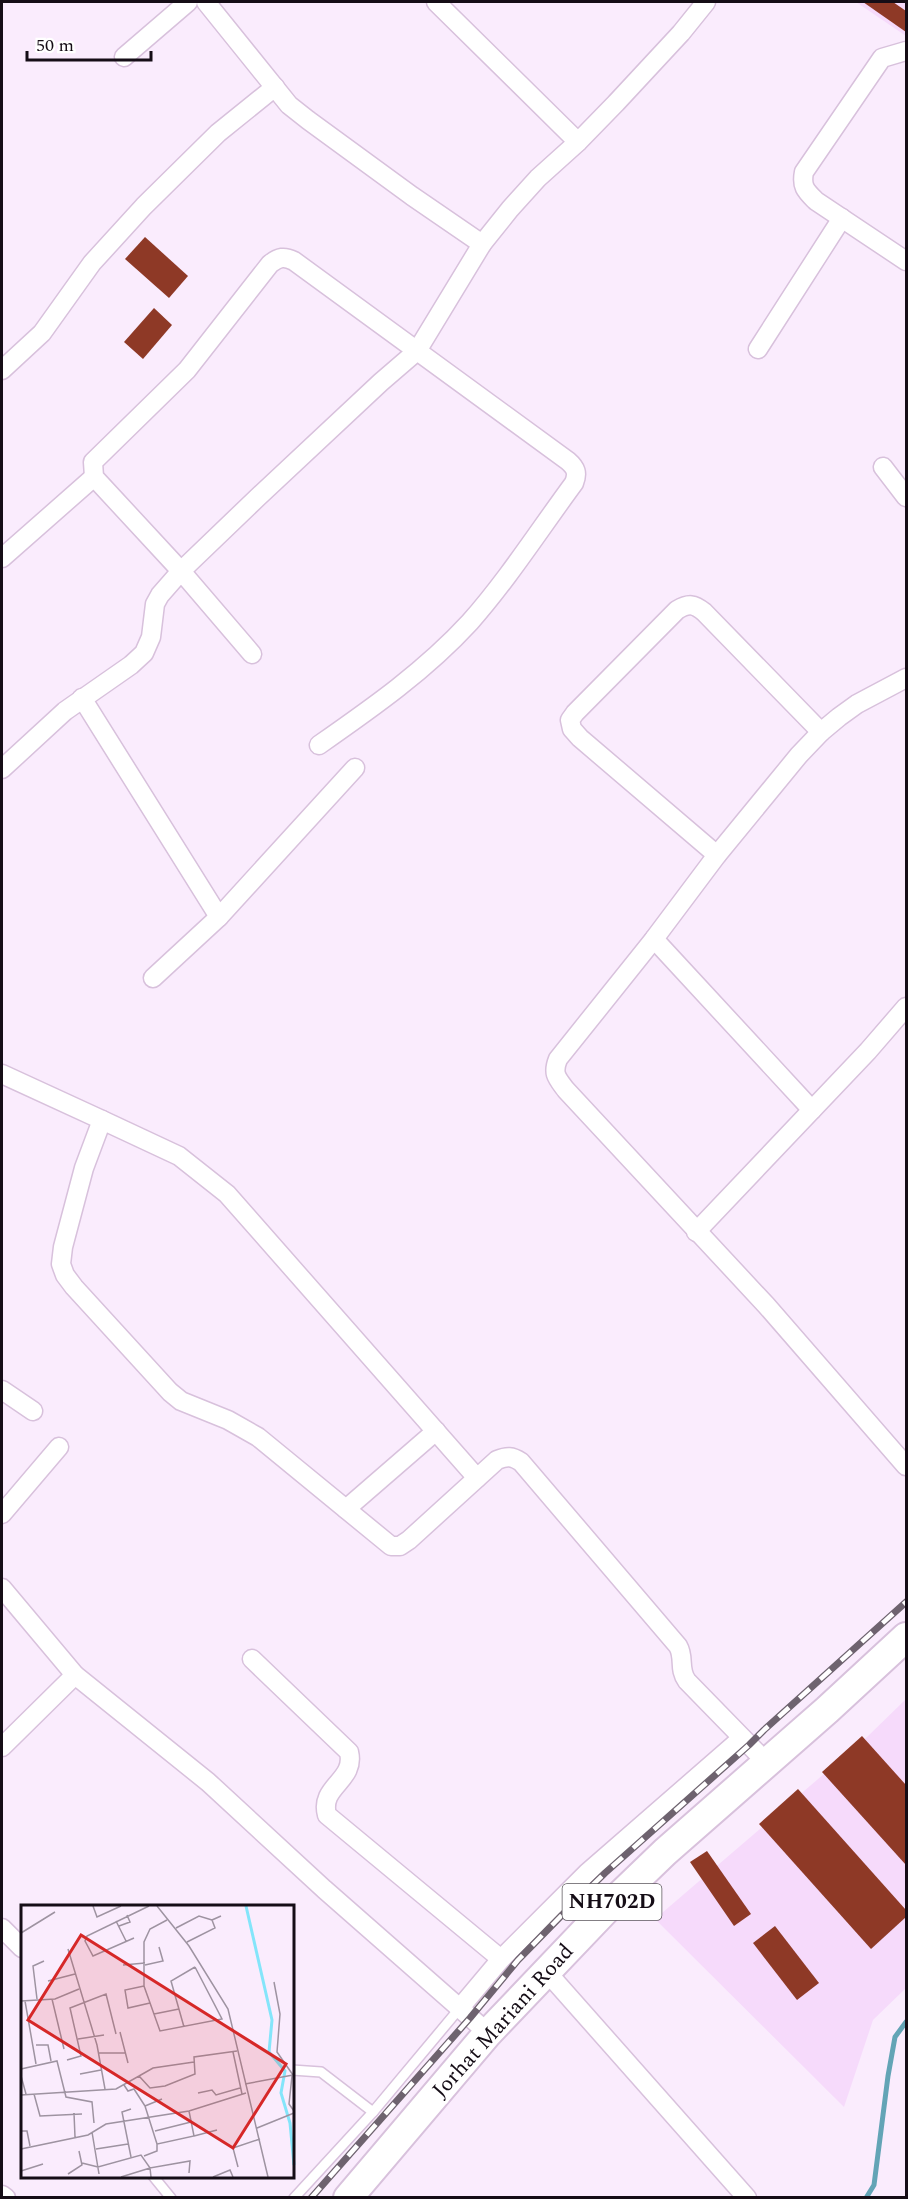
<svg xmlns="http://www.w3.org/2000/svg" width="908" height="2199" font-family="Spectral,serif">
  <rect width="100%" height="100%" fill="#faecfd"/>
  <!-- built -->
  <g fill="#f6dafb">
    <path d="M856 2H906V36Z"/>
    <path d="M906 1699V1988L873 2020 844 2107 655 1919 867 1737Z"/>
  </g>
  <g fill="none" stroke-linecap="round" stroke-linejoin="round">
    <!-- stream -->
    <path stroke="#63a4b6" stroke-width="5" d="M866 2198 874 2185 888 2076 895 2037 906 2022"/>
  </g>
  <!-- building -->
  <g fill="#8e3926">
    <path d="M863 2H893L906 11V32Z"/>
    <path d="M145 237 188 276 169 298 125 259Z"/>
    <path d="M154 308 172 325 143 359 124 342Z"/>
    <path d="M862 1736 906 1785V1865L822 1772Z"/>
    <path d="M798 1789 906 1910V1917L871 1949 759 1824Z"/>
    <path d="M707 1851 751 1914 734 1926 690 1862Z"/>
    <path d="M775 1926 819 1983 797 2000 753 1943Z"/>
  </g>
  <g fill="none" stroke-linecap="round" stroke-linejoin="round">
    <!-- service casing -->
    <g stroke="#d8c1dc" stroke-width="12">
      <g id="service">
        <path d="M292 2070 321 2072 373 2112"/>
        <path d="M153 2176 171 2198"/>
        <path d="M294 2198 373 2112 459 2009"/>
      </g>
    </g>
    <!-- minor casing -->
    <g stroke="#d8c1dc" stroke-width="21">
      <g id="minor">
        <path d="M206 2 289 105 308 120 412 196 482 244"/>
        <path d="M436 2 578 142"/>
        <path d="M906 51 882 58 804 172C801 187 806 191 816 201L906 261"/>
        <path d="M124 57 188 2"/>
        <path d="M758 349 842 218"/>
        <path d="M2 370 42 333 92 263 144 206 218 133 275 87"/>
        <path d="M883 467 906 497"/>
        <path d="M2 558 94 477"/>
        <path d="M252 654 181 571 94 477 93 462 187 370 270 264C279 257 284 256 294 261L568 461C576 468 578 473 574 483 540 529 508 579 470 622 425 671 372 708 319 745"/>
        <path d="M906 678 857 704 839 717 821 732 799 755 717 855 654 939 558 1059C552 1074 557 1078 566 1090L766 1305 906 1466"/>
        <path d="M82 698 219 917"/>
        <path d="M2 769 65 711 131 665 144 653 151 637 155 604 160 595 181 571 257 498 381 382 417 351 482 244 510 209 538 178 578 142 616 103 681 33 706 2"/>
        <path d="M717 855 580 738 572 729 570 720 575 713 677 610C689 603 694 604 704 612L821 732"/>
        <path d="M654 939 812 1110"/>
        <path d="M153 978 219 917 355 768"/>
        <path d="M2 1074 102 1120 84 1168 63 1247 61 1264 65 1275 74 1287 170 1392 181 1401 228 1420 258 1437 391 1546H400L409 1540 497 1460C507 1456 512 1456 521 1462L678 1646C685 1658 678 1669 687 1681L766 1762"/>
        <path d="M102 1120 179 1156 227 1194 477 1478"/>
        <path d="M696 1232 868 1051 906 1007"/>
        <path d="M2 1390 33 1411"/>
        <path d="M346 1509 436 1431"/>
        <path d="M2 1514 59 1447"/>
        <path d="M2 1588 75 1675 208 1782 324 1889 488 2033"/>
        <path d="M252 1659 349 1752C356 1781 319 1786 327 1815L501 1959"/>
        <path d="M2 1747 75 1675"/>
        <path d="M2 1928 22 1948"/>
        <path d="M546 1971 747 2198"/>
        <path d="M459 2009 501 1959 587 1873 742 1738"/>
        <path d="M2 2195 6 2198"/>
      </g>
    </g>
    <!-- trunk casing -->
    <g stroke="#d8c1dc" stroke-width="32">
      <path id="trunk" d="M348 2198 488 2033 611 1904 665 1852 827 1710 906 1637"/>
    </g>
    <!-- service -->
    <use href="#service" stroke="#fff" stroke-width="9"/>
    <!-- minor -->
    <use href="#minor" stroke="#fff" stroke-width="18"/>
    <!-- trunk -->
    <use href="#trunk" stroke="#fff" stroke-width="28"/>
    <!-- rail casing -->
    <g stroke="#6e636f" stroke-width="7">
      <path id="rail" d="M311 2198 470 2018 518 1960 562 1915 605 1873 749 1745 764 1730 906 1602"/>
    </g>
    <!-- rail -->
    <use href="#rail" stroke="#fff" stroke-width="4.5" stroke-dasharray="14" stroke-linecap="butt"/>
  </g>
  <g text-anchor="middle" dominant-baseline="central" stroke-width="6" stroke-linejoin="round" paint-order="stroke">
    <!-- shield labels -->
    <rect fill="#fff" stroke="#5b565c" stroke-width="1.5" x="562.5" y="1884" width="99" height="36" rx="4.5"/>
    <g font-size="21" font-weight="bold" fill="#150d16">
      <text x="612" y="1902">NH702D</text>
    </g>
    <!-- street labels -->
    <g font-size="22" fill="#150d16" stroke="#fff">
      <text transform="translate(503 2021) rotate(-48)">Jorhat Mariani Road</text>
    </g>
  </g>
  <!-- overview -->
  <g transform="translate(21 1905)">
    <rect width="273" height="273" fill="#faecfd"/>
    <path fill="none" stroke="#84e5fa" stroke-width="3" d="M225 1 251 115 248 147 264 166 260 188 269 218 273 260"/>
    <path fill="none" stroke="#9e93a1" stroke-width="1.5" d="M72 1 76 12 100 1M136 1 168 41 207 104 247 272M146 15 129 24 123 37V81L139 126 201 114 174 62M95 16 105 36M98 21 109 17 106 10M155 23 178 11 191 15M0 28 34 7M113 33 72 51 64 36 66 31 128 1M166 37 194 23 191 15 200 11M47 44 76 140 84 184M102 60 124 58M124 60 142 56 138 42M27 76 54 69M253 77 259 109 256 147 272 170M123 81 104 85 107 103 129 98M16 94 12 61 23 56M31 94 43 144M0 96 34 94 58 84M4 96 15 159M133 109 158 104M163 122 150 76 174 62M99 127 107 158M57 134 83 130M15 140H27L30 156M212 147 221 189M77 148H105M46 155 60 151 49 103 85 89 95 129M0 164 36 156 45 192 71 197 73 218M59 169 80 165M0 171 5 189M118 171 132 163 173 157M271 171 268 199 273 206M224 179 272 170M103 180 107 186 113 184 124 201 141 194M177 188 191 185 195 190 219 183M13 189 19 211 61 209M0 190 95 184 118 171 129 183 144 181 174 169 173 152 216 146M124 201 136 239M53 208 54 232M236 223 273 208M0 226H6L9 241M134 226 170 217M71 227 78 269M173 231 196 225M0 244 67 230 85 219 168 206 225 188M75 244 107 239M123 251 136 246V239L173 231 168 206M110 252 101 207 110 204M61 258 77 262 120 250 129 263 169 256 168 268M217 262 212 243 239 234M0 266 22 259M47 269 61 260 58 246M100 272 129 263 130 272M192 272 209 265 212 272"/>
    <path fill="#d62828" fill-opacity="0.15" stroke="#d62828" stroke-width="3" d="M60 30 265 159 212 243 7 115Z"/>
    <rect width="273" height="273" fill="none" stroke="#150d16" stroke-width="3"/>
  </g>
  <!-- border -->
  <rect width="908" height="2199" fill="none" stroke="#150d16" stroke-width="6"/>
  <!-- scale -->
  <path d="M27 51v9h124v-9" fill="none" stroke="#150d16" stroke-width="3"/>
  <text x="36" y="51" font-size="18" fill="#150d16" stroke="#ffffff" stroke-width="4.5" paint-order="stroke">50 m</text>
</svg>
